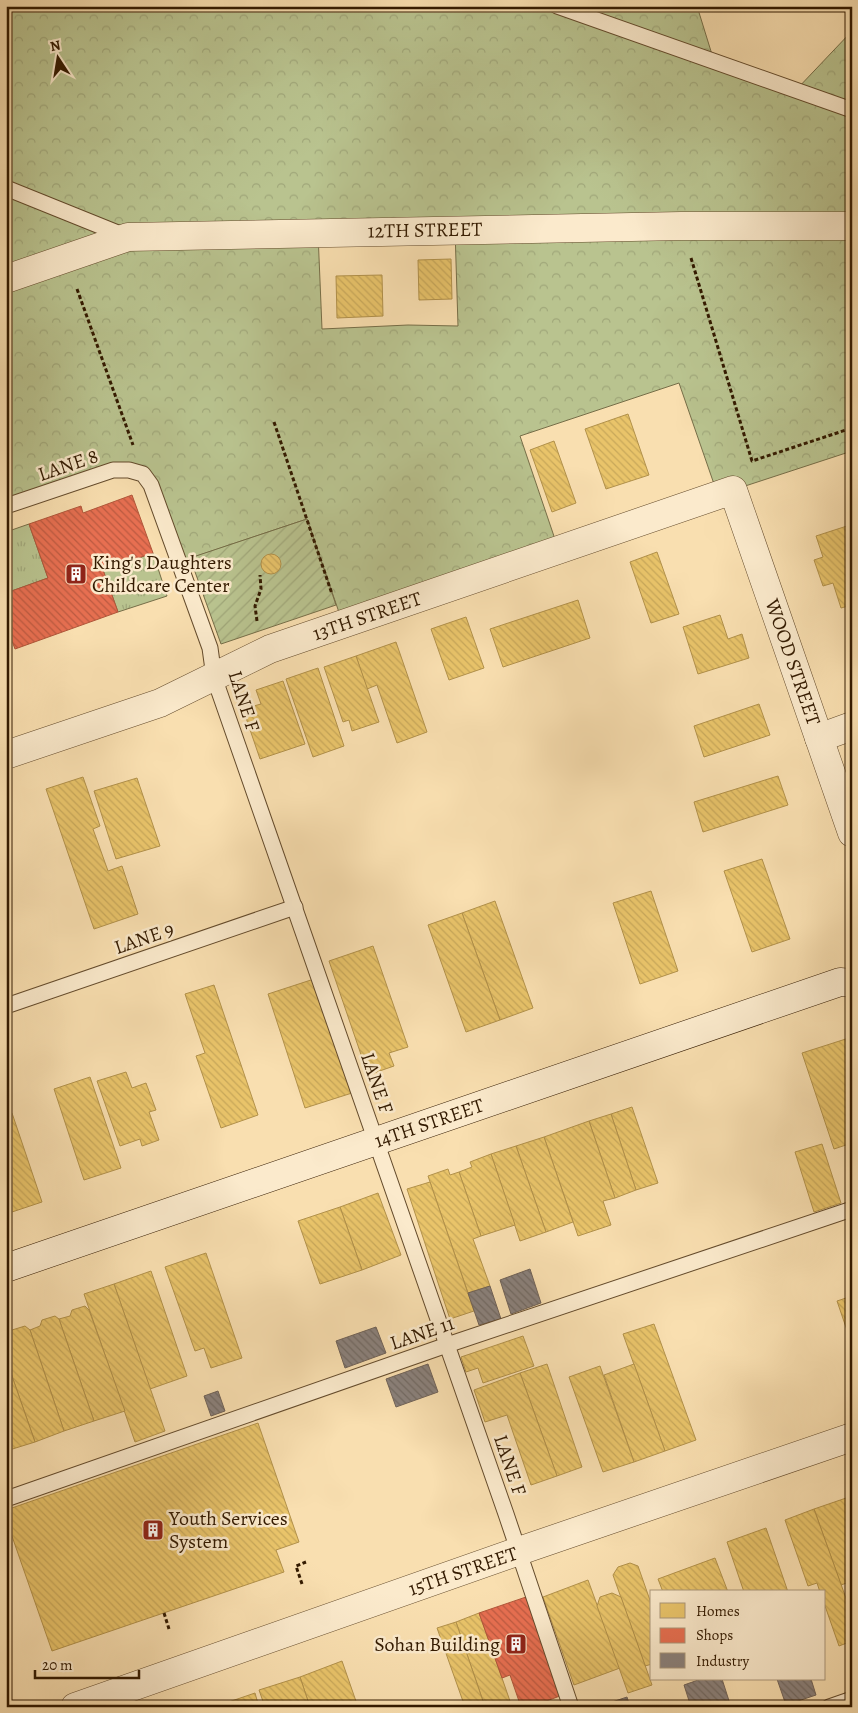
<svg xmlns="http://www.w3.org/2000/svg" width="858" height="1713" font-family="Alegreya,serif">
  <defs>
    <pattern id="grass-tufts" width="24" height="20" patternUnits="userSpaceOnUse" patternTransform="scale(1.25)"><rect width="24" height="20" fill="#b9c38f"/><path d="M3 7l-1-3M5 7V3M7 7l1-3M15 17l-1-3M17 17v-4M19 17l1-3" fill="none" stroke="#a0a77a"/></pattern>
    <pattern id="forest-crowns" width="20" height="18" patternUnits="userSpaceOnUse" patternTransform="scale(1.25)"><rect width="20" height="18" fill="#b9c38f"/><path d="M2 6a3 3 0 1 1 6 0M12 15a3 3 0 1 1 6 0" fill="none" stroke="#a0a77a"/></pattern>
    <pattern id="garden-furrows" width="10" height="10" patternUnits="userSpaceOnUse" patternTransform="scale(1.25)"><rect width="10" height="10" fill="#b9c38f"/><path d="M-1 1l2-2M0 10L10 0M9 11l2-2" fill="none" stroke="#a0a77a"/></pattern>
    <pattern id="homes-back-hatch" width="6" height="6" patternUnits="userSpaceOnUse" patternTransform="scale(1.25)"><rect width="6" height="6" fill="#e9c46a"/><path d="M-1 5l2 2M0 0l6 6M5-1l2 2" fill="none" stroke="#c8a85a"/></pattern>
    <pattern id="shops-back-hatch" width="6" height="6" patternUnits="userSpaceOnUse" patternTransform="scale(1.25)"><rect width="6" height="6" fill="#e76f51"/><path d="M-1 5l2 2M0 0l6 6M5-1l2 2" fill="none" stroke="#bc5a41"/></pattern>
    <pattern id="industry-back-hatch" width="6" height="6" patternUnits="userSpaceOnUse" patternTransform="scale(1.25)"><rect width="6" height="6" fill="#8a817c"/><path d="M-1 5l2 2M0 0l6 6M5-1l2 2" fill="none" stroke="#716963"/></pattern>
  </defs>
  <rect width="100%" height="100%" fill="#f9dfb0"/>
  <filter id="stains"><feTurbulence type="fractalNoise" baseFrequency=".004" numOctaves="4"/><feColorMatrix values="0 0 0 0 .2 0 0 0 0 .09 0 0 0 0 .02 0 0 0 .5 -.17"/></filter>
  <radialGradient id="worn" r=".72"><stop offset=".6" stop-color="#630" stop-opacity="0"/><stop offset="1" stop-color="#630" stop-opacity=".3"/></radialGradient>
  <!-- grass -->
  <g fill="url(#grass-tufts)" stroke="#766e48">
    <path d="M29 524 48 578 6 593V532Z"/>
    <path d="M153 553 167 596 118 612 103 570Z"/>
  </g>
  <!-- forest -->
  <path fill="url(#forest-crowns)" stroke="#766e48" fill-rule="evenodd" d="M6 6H697L714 61 796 90 852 31V451L733 490 714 484 679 383 520 436 559 551 343 624 307 519 179 562 151 485 129 470 6 506ZM455 230 458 326 408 325 322 329 318 233Z"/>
  <!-- garden -->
  <path fill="url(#garden-furrows)" stroke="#766e48" d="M307 519 336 605 221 644 190 558Z"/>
  <!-- homes -->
  <g fill="url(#homes-back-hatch)" stroke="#b2914a">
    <path d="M451 259 452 299 419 300 418 260Z"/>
    <path d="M382 275 383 316 337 318 336 276Z"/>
    <path d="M628 414 649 475 606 489 585 429Z"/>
    <path d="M554 441 576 503 552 512 530 450Z"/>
    <path d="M850 525 852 529V605L841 608 833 583 823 586 814 560 823 557 816 536Z"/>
    <path d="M657 552 679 614 651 623 630 562Z"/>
    <circle cx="271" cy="564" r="10"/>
    <path d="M578 600 590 638 503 667 490 629Z"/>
    <path d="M720 615 728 639 742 634 749 658 698 674 683 627Z"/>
    <path d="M466 617 484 668 449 680 431 629Z"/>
    <path d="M396 642 427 732 397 743 377 685 367 689 356 656Z"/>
    <path d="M356 656 379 722 352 731 349 720 343 722 324 667Z"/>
    <path d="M318 668 344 746 313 757 286 679Z"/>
    <path d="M283 681 305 744 260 759 243 709 261 704 256 690Z"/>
    <path d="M759 704 770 735 704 757 694 726Z"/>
    <path d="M778 776 788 805 703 832 694 802Z"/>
    <path d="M83 777 100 826 93 829 108 871 122 866 138 914 94 929 46 789Z"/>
    <path d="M137 778 160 846 116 859 94 791Z"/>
    <path d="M762 859 790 939 752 952 724 871Z"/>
    <path d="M651 891 678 971 640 984 613 903Z"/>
    <path d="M495 901 533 1008 500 1020 462 913Z"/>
    <path d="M462 913 500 1020 466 1032 428 925Z"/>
    <path d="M373 946 408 1047 389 1053 394 1066 368 1075 329 961Z"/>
    <path d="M314 979 352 1093 305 1108 268 994Z"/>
    <path d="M214 985 258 1115 221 1128 196 1056 205 1053 185 994Z"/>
    <path d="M852 1037V1143L834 1149 802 1053Z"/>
    <path d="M126 1072 132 1088 146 1083 156 1110 149 1112 159 1140 142 1146 140 1139 120 1146 97 1081Z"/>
    <path d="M90 1077 121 1168 84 1180 54 1089Z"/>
    <path d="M632 1107 658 1183 636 1190 611 1114Z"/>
    <path d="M12 1113 42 1202 6 1214V1116Z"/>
    <path d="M611 1114 636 1190 615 1198 589 1121Z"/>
    <path d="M589 1121 615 1198 603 1201 611 1225 578 1236 544 1137Z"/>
    <path d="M544 1137 573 1222 546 1232 516 1146Z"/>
    <path d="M822 1144 841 1203 814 1212 795 1152Z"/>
    <path d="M516 1146 546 1232 520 1241 491 1154Z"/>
    <path d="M491 1154 515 1225 481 1236 459 1172 472 1167 470 1162Z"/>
    <path d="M448 1169 450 1175 459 1172 481 1236 473 1239 490 1286 468 1293 428 1176Z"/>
    <path d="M430 1182 474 1311 450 1319 407 1189Z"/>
    <path d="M378 1193 401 1255 362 1270 340 1207Z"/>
    <path d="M340 1207 362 1270 320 1284 298 1221Z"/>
    <path d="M206 1253 242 1358 211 1368 204 1348 195 1351 165 1267Z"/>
    <path d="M151 1271 187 1376 150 1389 114 1284Z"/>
    <path d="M114 1284 165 1431 135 1442 84 1294Z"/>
    <path d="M852 1296V1345L837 1301Z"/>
    <path d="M85 1306 89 1310 125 1411 94 1421 59 1319 70 1316 72 1310Z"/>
    <path d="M55 1316 59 1319 94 1421 64 1431 30 1330 40 1326 42 1320Z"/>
    <path d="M654 1324 696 1440 665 1451 623 1334Z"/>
    <path d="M25 1326 30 1330 64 1431 35 1442 6 1359V1337L10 1336 12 1330Z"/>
    <path d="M523 1336 534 1366 483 1383 478 1368 466 1372 461 1357Z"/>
    <path d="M6 1359 35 1442 6 1451Z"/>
    <path d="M547 1364 582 1467 557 1476 520 1373Z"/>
    <path d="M634 1364 665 1451 634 1462 604 1375Z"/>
    <path d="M600 1366 634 1462 603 1472 569 1377Z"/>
    <path d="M520 1373 557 1476 531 1485 507 1415 485 1422 474 1390Z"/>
    <path d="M258 1423 299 1542 276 1550 284 1572 52 1651 6 1519V1510Z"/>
    <path d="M852 1496V1581L841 1585 814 1509Z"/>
    <path d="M814 1509 852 1615V1641L839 1646 824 1603V1592H820L817 1583 808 1586 785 1520Z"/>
    <path d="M766 1528 788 1592H744L727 1542Z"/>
    <path d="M715 1558 728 1592H663L658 1579Z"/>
    <path d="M630 1563 638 1566 652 1606V1664L645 1666 613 1575 618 1567Z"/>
    <path d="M588 1580 620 1668 574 1685 543 1597Z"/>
    <path d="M612 1593 621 1597 652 1685 628 1693 597 1606 600 1597Z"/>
    <path d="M479 1613 502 1678 512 1707H485L456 1622Z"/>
    <path d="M456 1622 485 1707H465L437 1628Z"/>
    <path d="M342 1661 358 1707H310L300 1677Z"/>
    <path d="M300 1677 310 1707H265L259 1690Z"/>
    <path d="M255 1693 259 1707H214Z"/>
  </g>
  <!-- shops -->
  <g fill="url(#shops-back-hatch)" stroke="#b15639">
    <path d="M132 495 153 553 103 570 118 612 15 649 6 625V593L48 578 29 524 81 506 83 513Z"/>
    <path d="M526 1597 560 1696 530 1707H521L510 1675 502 1678 479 1613Z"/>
  </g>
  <!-- industry -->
  <g fill="url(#industry-back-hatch)" stroke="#706257">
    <path d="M530 1269 541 1303 511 1314 500 1280Z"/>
    <path d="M490 1286 501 1319 479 1325 468 1293Z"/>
    <path d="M376 1327 386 1353 345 1368 336 1341Z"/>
    <path d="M428 1364 438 1392 396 1407 386 1379Z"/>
    <path d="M218 1391 225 1411 211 1416 204 1396Z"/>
    <path d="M701 1679H722L731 1707H691L684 1685Z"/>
    <path d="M777 1679H811L816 1695 786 1705Z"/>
    <path d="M627 1697 630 1707H597Z"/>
  </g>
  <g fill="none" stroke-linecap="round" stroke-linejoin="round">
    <!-- lane casing -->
    <g stroke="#644b2c" stroke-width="17">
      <g id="lane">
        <path d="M557 6 852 110"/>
        <path d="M6 188 125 236"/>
        <path d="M6 506 113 470H129L143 474 151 485 210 648 214 677 506 1514 571 1707"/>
        <path d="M6 1006 295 907"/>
        <path d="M6 1499 447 1345 852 1209"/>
        <path d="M829 1707 852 1699"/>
      </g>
    </g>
    <!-- street casing -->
    <g stroke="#644b2c" stroke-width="29">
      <g id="street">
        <path d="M6 279 128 237 681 226H852"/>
        <path d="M819 738 852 726"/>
        <path d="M6 755 160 703 270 649 733 490 852 833"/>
        <path d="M75 1707 519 1551 852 1437"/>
      </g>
    </g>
    <!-- secondary casing -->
    <g stroke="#331a00" stroke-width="29">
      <path id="secondary" d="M6 1268 840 982 852 983"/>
    </g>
    <!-- path -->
    <g stroke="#331a00" stroke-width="3" stroke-dasharray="4 2.5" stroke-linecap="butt">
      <path d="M691 258 752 461 852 428"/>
      <path d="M77 289 133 445"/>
      <path d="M274 422 332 594"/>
      <path d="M257 621 255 606 261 589 260 575"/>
      <path d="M302 1584 296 1566 306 1562"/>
      <path d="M164 1613 169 1629"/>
    </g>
    <!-- lane -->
    <use href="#lane" stroke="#fbeacc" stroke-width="15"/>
    <!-- street -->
    <use href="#street" stroke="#fbeacc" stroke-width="28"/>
    <!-- secondary -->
    <use href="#secondary" stroke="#fbeacc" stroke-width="28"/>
  </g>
  <!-- icons -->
  <defs>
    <g id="building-square" transform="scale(1.125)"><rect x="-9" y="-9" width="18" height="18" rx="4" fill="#8f2418" stroke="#fbeacc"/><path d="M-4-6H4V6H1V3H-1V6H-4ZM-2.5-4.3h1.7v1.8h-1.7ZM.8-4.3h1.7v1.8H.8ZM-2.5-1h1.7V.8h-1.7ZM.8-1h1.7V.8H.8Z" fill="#fff"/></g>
  </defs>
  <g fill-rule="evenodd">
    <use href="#building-square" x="76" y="574"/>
    <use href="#building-square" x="153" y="1530"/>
    <use href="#building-square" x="516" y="1644"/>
  </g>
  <g text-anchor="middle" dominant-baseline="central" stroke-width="5" stroke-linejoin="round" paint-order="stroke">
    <!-- street labels -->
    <g font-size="20" fill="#331a00" stroke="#fbeacc">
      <text transform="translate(425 230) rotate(-1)">12TH STREET</text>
      <text transform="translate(68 465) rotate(-19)">LANE 8</text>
      <text transform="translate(367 616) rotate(-19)">13TH STREET</text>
      <text transform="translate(793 662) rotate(71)">WOOD STREET</text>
      <text transform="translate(244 701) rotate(72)">LANE F</text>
      <text transform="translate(144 938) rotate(-19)">LANE 9</text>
      <text transform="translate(377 1083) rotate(71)">LANE F</text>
      <text transform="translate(429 1123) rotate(-19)">14TH STREET</text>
      <text transform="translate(422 1333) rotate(-19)">LANE 11</text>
      <text transform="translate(510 1465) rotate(71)">LANE F</text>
      <text transform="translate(463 1571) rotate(-19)">15TH STREET</text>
    </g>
    <!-- poi labels -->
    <g font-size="20" fill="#331a00" stroke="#fbeacc" text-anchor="start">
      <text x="92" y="562">King's Daughters<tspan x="92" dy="23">Childcare Center</tspan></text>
      <text x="169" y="1518">Youth Services<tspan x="169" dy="23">System</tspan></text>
      <text x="500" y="1644" text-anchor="end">Sohan Building</text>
    </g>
  </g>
  <!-- margin -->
  <rect width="858" height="1713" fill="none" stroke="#f9dfb0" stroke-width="25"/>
  <rect x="8" y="8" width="843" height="1698" fill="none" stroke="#331a00" stroke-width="2.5"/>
  <rect x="12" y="12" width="833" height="1688" fill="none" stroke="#331a00"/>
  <!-- legend -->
  <rect x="650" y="1590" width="175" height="90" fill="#fbeacc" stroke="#ab977a"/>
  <rect x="660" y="1603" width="25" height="15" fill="#e9c46a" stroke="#ab977a"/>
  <text x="696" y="1616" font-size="15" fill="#331a00">Homes</text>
  <rect x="660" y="1628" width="25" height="15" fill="#e76f51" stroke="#ab977a"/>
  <text x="696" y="1640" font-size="15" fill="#331a00">Shops</text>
  <rect x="660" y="1653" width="25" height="15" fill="#8a817c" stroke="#ab977a"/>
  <text x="696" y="1666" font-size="15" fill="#331a00">Industry</text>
  <!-- north arrow -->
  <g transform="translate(58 58) rotate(348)" stroke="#fbeacc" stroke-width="4" paint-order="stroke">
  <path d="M0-4L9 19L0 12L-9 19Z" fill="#331a00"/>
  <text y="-8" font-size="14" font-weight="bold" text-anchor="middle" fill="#331a00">N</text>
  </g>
  <!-- scale -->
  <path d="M35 1670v8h104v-8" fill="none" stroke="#331a00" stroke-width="2.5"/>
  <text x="42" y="1670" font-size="15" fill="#331a00" stroke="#fbeacc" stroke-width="4" paint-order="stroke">20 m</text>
  <rect width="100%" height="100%" filter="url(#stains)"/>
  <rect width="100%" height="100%" fill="url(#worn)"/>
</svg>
